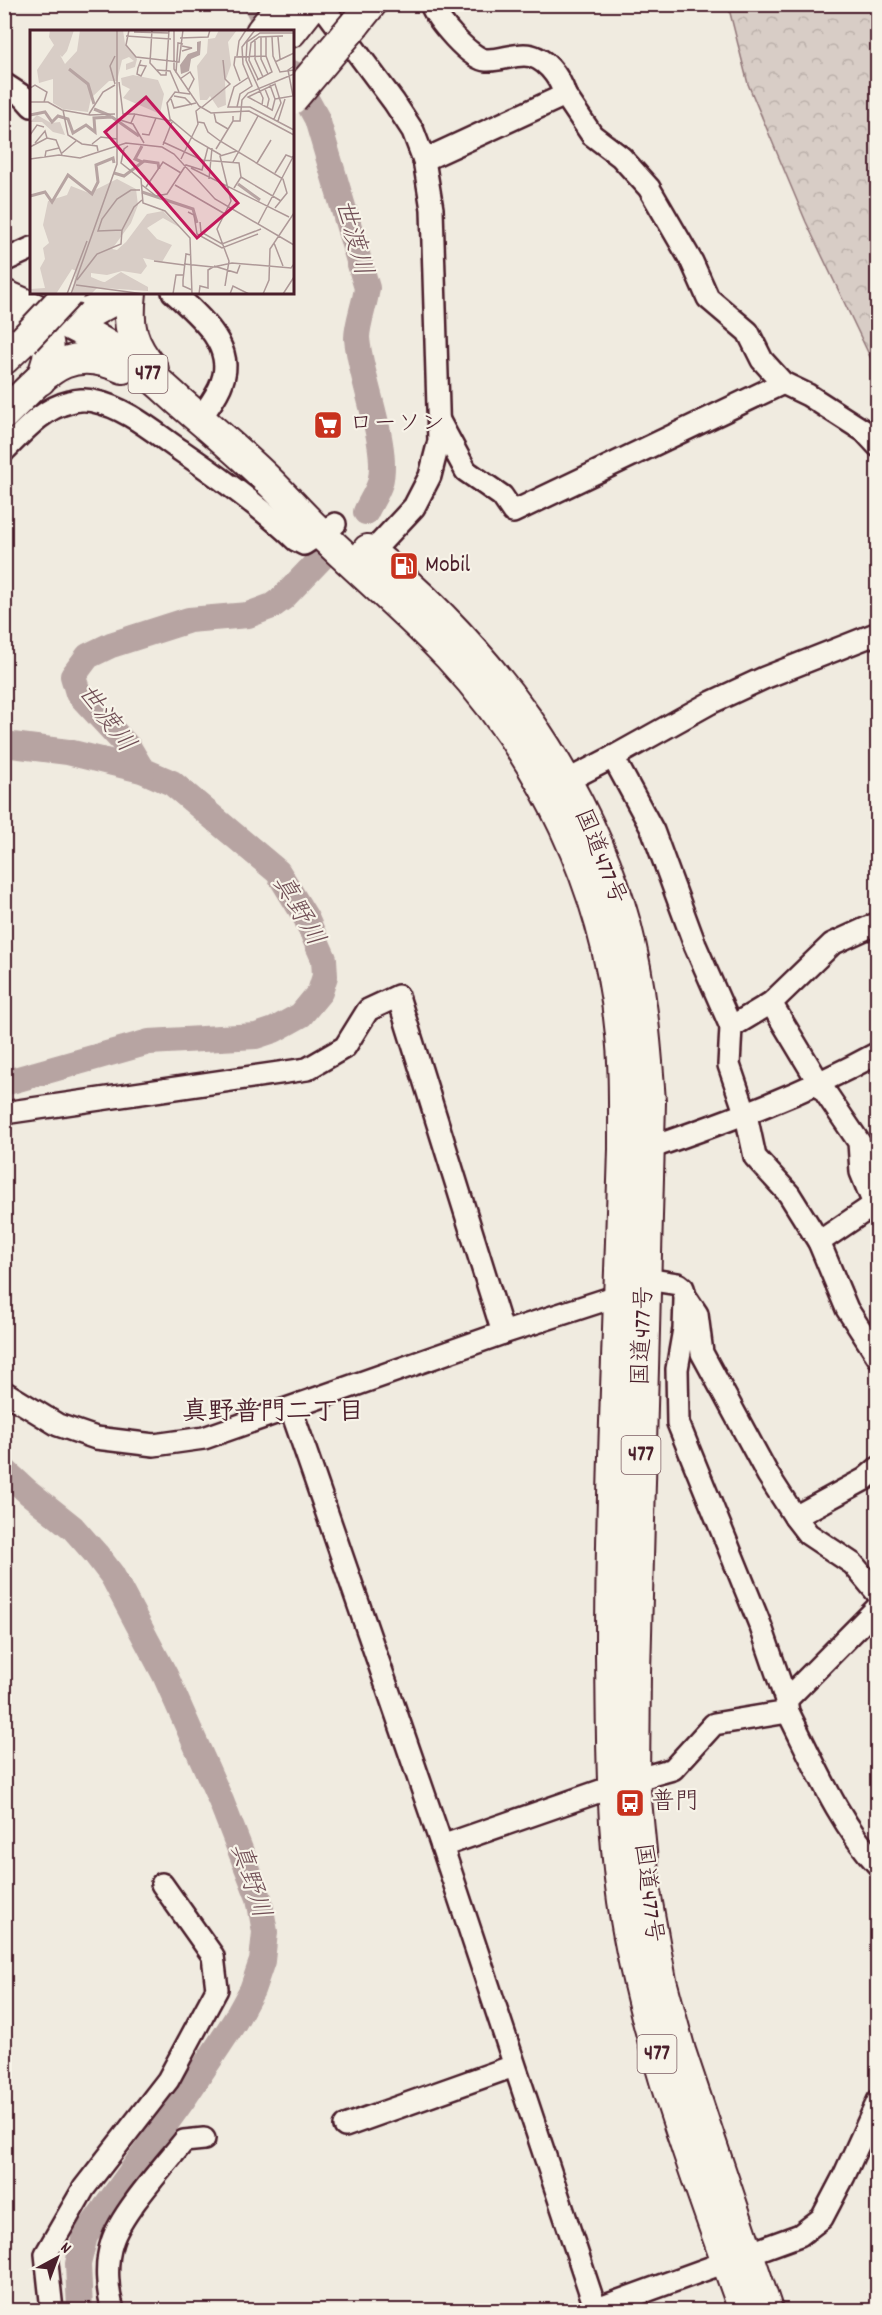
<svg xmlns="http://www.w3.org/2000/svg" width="882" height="2315" font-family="Dekko,'Klee One',sans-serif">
  <defs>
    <pattern id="forest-crowns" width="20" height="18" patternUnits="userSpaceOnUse" patternTransform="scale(1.5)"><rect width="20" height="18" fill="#d8cdc6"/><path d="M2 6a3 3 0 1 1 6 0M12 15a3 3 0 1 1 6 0" fill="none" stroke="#bbb0aa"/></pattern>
  </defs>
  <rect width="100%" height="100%" fill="#f0ebe0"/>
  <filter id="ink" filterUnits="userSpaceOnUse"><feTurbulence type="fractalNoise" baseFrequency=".0167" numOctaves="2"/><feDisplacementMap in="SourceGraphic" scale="12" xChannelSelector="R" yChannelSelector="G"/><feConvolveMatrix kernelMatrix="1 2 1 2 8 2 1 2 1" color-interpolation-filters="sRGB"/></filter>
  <g filter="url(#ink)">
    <!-- forest -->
    <path fill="url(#forest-crowns)" stroke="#917678" stroke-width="1.5" d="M728 5H877L878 359 874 365 806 222 748 84Z"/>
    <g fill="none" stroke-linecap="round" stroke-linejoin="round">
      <!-- river -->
      <g stroke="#b7a4a2" stroke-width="26">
        <path d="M256 4 270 32"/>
        <path d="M292 73 317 119 367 288C365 304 357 324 357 338 360 379 390 446 380 483 377 493 370 503 366 512"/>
        <path d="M4 744 68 752 142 770 172 783 278 872 306 918 324 959 325 976 320 992 301 1015 274 1030 256 1036 149 1042 4 1083"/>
        <path d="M142 770 129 748 78 693 73 676 88 656 111 645 189 620 248 615 272 606 283 598 329 550"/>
        <path d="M4 1470 28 1492 73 1528 96 1554 112 1575 165 1675 221 1801 259 1898 265 1932 262 1961 252 1990 235 2021 182 2101 85 2236 78 2264 80 2310"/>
      </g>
      <!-- minor casing -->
      <g stroke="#4a1f2b" stroke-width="26">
        <g id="minor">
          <path d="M321 4 394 102 413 131 424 160 432 209 439 441 430 476 414 507 371 553"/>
          <path d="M431 4C436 19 470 59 486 60 499 61 511 55 524 55 544 55 560 77 565 95"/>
          <path d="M4 84 24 97 32 106"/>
          <path d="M424 160 565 95 592 135 621 157 649 188 692 262 708 298 748 332 762 360 783 383 808 395 864 431 878 446"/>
          <path d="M4 261 32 248"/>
          <path d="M173 292C197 314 236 345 222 382 218 395 207 408 200 419"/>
          <path d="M439 421 466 471 502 496 513 512 783 383"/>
          <path d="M4 451C23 432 43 408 70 402 76 400 86 399 93 401 125 407 154 432 180 450 221 478 260 506 296 540L304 544 335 524"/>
          <path d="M613 757 653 831 695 945 731 1027 729 1065 746 1115 755 1157 789 1194 819 1242 847 1309 878 1357"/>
          <path d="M553 788 613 757 710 703 764 678 878 633"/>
          <path d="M771 1003 819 1083 859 1142 861 1172 874 1204"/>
          <path d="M731 1027 771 1003 832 944 878 923"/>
          <path d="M4 1113 307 1069 345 1047 368 1010 398 996 503 1333"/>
          <path d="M650 1148C728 1121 805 1093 878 1053"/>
          <path d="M819 1242 878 1202"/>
          <path d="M685 1300 684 1329 677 1369 678 1423 761 1627 786 1700 788 1712C813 1761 839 1824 878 1865"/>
          <path d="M4 1392 58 1425 96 1438 154 1445 204 1438 503 1333 620 1295 646 1279 678 1284 683 1288 685 1296 697 1314 702 1353 768 1475 795 1517 865 1479 878 1468"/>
          <path d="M291 1409 442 1846 596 2310"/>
          <path d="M795 1517 808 1534 853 1564 878 1594"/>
          <path d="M786 1700 878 1607"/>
          <path d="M634 1780 673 1769 714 1724 788 1712"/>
          <path d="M442 1846 612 1787"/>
          <path d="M345 2126 514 2066"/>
          <path d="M52 2310 46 2254 84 2188 168 2080 217 1989 213 1956 162 1884"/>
          <path d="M113 2310C107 2290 105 2263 112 2242 121 2213 164 2166 184 2141L204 2139"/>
          <path d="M594 2310 800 2235 822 2218 844 2176 878 2101"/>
        </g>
      </g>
      <!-- highway casing -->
      <g stroke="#4a1f2b" stroke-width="34">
        <g id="highway">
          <path d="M355 24 371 4"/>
          <path d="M261 32 283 4"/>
          <path d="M291 32 313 4"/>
          <path d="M131 292C127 327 131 343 153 370"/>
          <path d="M4 295C46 313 87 331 124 356 145 369 162 386 180 402 211 429 243 455 272 484 288 500 303 517 319 532 362 574 408 612 449 656 543 757 606 888 620 1026 625 1066 624 1108 624 1149 619 1317 611 1485 611 1653 612 1736 611 1819 623 1901 644 2042 697 2177 744 2310"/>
          <path d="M26 305C48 330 57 348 40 380"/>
          <path d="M4 333 38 318 63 320 91 312 128 292"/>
          <path d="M4 359 24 340"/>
          <path d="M4 414C44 376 65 341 123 368"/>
          <path d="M368 550C488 648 585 776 626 927 641 984 646 1043 650 1102L635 1672 634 1780 645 1892 661 1981 680 2051 767 2310"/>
        </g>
      </g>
      <!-- minor -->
      <use href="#minor" stroke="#f7f3e8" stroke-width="21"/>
      <!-- highway -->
      <use href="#highway" stroke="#f7f3e8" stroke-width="30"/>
      <!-- highway-bridge casing -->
      <g stroke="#4a1f2b" stroke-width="34" stroke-linecap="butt">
        <g id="highway-bridge">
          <path d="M292 99 355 24"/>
          <path d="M24 340 69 292"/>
        </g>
      </g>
      <!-- highway-bridge -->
      <use href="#highway-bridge" stroke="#f7f3e8" stroke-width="30"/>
    </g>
  </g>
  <!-- icons -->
  <defs>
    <g id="supermarket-square" transform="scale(1.5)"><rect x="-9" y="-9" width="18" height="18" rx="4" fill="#c8321e" stroke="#f7f3e8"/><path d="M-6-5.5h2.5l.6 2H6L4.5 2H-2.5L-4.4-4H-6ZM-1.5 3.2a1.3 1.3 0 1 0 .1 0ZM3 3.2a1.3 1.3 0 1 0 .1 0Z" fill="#fff"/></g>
    <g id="fuel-square" transform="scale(1.5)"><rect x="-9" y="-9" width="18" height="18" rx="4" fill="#c8321e" stroke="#f7f3e8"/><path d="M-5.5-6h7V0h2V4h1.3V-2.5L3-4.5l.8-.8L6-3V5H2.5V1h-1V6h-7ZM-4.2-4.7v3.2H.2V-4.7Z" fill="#fff"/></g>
    <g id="bus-square" transform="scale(1.5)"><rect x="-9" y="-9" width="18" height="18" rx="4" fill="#c8321e" stroke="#f7f3e8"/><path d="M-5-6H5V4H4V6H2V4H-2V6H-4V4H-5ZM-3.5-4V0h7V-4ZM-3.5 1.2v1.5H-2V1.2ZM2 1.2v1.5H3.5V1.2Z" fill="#fff"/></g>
  </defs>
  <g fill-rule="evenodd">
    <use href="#supermarket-square" x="328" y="425"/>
    <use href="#fuel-square" x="404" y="566"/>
    <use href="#bus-square" x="630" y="1803"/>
  </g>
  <g text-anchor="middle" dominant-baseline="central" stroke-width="4.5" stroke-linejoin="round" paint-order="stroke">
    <!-- shield labels -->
    <g fill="#f7f3e8" stroke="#7e5f64" stroke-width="1.5">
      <rect x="128.5" y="355" width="39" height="38" rx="4.5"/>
      <rect x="621.5" y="1436" width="39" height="38" rx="4.5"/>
      <rect x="637.5" y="2035" width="39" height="38" rx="4.5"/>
    </g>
    <g font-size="22" font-weight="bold" fill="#4a1f2b">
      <text x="148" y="374">477</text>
      <text x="641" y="1455">477</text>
      <text x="657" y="2054">477</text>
    </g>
    <!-- poi labels -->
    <g font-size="24" fill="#4a1f2b" stroke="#f7f3e8" text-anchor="start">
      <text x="349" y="425">ローソン</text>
      <text x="425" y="566">Mobil</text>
      <text x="651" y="1803">普門</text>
    </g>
    <!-- street labels -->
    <g font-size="24" fill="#4a1f2b" stroke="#f7f3e8">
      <text transform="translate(599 857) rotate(68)">国道477号</text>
      <text transform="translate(644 1336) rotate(-88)">国道477号</text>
      <text transform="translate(647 1893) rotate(83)">国道477号</text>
    </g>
    <!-- water labels -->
    <g font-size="26" font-style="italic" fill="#704e55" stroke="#f7f3e8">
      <text transform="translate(352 238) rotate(74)">世渡川</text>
      <text transform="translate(105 719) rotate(53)">世渡川</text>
      <text transform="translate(297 911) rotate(60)">真野川</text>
      <text transform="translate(249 1881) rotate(72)">真野川</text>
    </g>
    <!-- neighbourhood labels -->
    <g font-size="26" font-weight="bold" fill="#4a1f2b" stroke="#f7f3e8">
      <text x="273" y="1413">真野普門二丁目</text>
    </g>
  </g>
  <!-- overview -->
  <g transform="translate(30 30)">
    <rect width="264" height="264" fill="#f0ebe0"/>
    <path d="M20 0H44L37 21 32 27 30 25 35 34 47 21 50 0H93L95 14 107 29 105 37 96 40V34L104 31 99 27 92 30 87 51H79L61 68 58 82 33 79 23 73V49L9 53 7 40 24 15 19 7ZM189 0H207L198 12 201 35 195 52 196 75 188 78 180 66 177 70H170L167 36 177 23 178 9 185 8ZM103 45 128 50 134 64 130 84 93 68 100 59 92 55 91 48ZM7 85 21 93 30 92 35 105 23 102 12 92H0ZM87 149 106 159 108 175 101 193 82 219 87 220 96 212 117 184 133 181 149 197 133 188 117 198 127 209 142 215 132 232 113 228 117 236 111 244 92 241 77 245 61 243V247L73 252 61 264H42L46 241 42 239 26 264H0V259L15 258 10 238 15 229 13 218 19 213 13 195 18 171 37 165 41 156 59 163Z" fill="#d8cdc6"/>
    <path d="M91 242 118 257V261L57 257V251L75 252Z" fill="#d8cdc6"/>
    <path d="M171 11 170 25 161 29 159 41 151 44 150 35 158 24 167 21V12Z" fill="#b7a4a2"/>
    <path fill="none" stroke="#b7a4a2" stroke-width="3" d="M39 39 58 54 64 74M64 79 81 86M0 85 15 82 22 92 28 86 38 89 43 103 56 95 65 102 64 88 82 87 109 106M112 132 105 129 112 116M84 143 94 146 114 131 128 133 129 139M208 154 230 170M112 162 163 179 167 193M0 166 15 162 22 172 38 145 62 164 68 152 66 135 83 128 84 133"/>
    <path fill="none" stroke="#ae9998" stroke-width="1.5" d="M99 0 96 15 106 27 149 32 153 0M122 0 120 33 131 45H136L139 0M144 0V39L169 76 181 83 219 81 264 105M104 2 139 3M96 6 141 9M231 7V29L238 44M242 7 243 26 250 42 264 40M248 7 250 29M150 8 178 7 180 0M225 9V29L233 47M152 21 162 18 152 16M85 26 80 36 85 54M207 26 209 11 216 0M245 32 264 23M109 35 116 36 111 46 107 44 108 38 111 30M127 40 140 41 149 62M146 43 148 13 153 14M219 47 204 57 198 77H220L264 100M150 49 160 42 164 49 158 61M228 49 219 30 221 13 229 7 253 6M227 50 242 42 236 26V7M210 51 204 35 205 27 236 26M89 52 93 84H105M240 55 245 69 242 81M0 58 5 55 17 62 14 72M235 59 239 69 237 78M160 64 145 62 137 73 140 89 165 110 191 125M144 66 155 68 162 75M141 69 144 78 166 73M245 69 263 66 258 40 264 36M0 72H18L32 80 60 85 85 84M232 75 233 68 216 30 217 12 230 3H264M207 77 210 64 222 56 213 34 212 17 225 0M171 78 200 54 195 49 193 30M33 80 38 105 52 114 67 116 68 121M242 80 218 67 245 54 251 73 244 89M184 83 186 92 198 99M59 84 73 62 85 55M203 86V91H210L212 70 218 63 264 44M87 89 103 94 114 113M248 91 255 69M168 92 174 93 178 102 190 111 253 149 257 163 245 178M101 93 105 84 141 91M112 104 119 105 126 88M0 105 7 95 14 97M133 112 172 130 209 133 211 147 204 158M5 113 15 101 17 108M62 114 71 107 87 109M133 115 142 92M98 116 94 119 91 133 111 149 113 173 135 181 160 208 162 264M0 117 17 108 26 110 32 125M186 119 203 91M32 123 46 111M15 127 16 121 29 118M0 129 29 125 50 128 96 113 132 117 144 124 185 169 264 215M151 129 168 94 166 81 171 77M203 132 228 86M227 133 241 110M161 138 259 187M245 143 256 125 264 128M211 147 251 171M179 149 182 118M112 155 126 166 137 164 156 135 172 140 178 117M145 155 195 184M116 157 133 132 151 143M110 160H101L87 169 72 189 68 201 92 200 104 177 112 170M158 182 164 185 167 204 192 218 228 204M170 192 171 202 192 214 231 199M228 194 264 125M244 213 253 236M161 225 156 224 153 250V256L162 260M124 231 154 235M154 234 183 237 202 233 261 238 264 234M184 236 207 243 210 235M47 250 67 224 91 214 92 200M46 255 114 264M195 256 199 231 187 199 201 171 190 126 207 121M37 264 57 211M41 264 87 134V0M143 264 146 245H153M169 264 170 256 178 258V240L183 237M200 264 203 256 219 264M233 264 239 250 240 219 264 183M253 264 264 247"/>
    <path fill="#c2185b" fill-opacity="0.15" stroke="#c2185b" stroke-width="3" d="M116 67 208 173 167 208 75 102Z"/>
    <rect width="264" height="264" fill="none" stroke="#4a1f2b" stroke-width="3"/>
  </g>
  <!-- margin -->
  <rect width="882" height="2315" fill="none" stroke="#f7f3e8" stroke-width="24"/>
  <rect x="12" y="12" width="858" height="2291" fill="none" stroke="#4a1f2b" stroke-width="2" filter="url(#ink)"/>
  <!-- north arrow -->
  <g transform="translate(57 2258) rotate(41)" stroke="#f7f3e8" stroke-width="4.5" paint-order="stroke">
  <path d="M0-4.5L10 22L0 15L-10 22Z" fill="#4a1f2b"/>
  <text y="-9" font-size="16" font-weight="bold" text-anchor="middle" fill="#4a1f2b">N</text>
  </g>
</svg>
